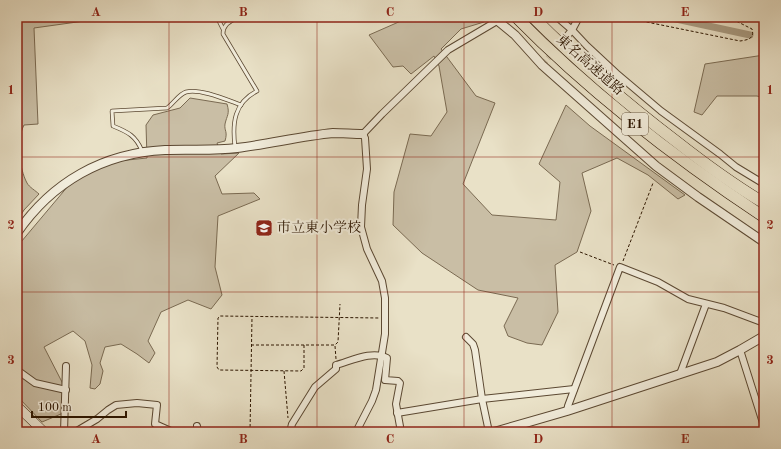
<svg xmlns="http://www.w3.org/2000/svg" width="781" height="449" font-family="'Old Standard TT','Noto Serif JP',serif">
  <rect width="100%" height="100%" fill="#e9e1c7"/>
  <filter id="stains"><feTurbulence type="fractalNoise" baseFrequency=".005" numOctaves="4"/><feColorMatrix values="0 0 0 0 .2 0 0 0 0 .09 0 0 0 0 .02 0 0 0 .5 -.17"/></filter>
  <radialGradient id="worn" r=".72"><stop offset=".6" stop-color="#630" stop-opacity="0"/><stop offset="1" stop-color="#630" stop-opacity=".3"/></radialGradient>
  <!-- green -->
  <g fill="#c9bea5" stroke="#7a6a52">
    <path d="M17 17H113L34 28 38 124 24 125C16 140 19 168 27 183 29 187 36 191 39 194L24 210 17 221V113L21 84H17Z"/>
    <path d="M410 17H484V22L461 29 441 49 476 96 495 103 463 184 492 215 556 220 560 182 539 164 566 105 590 126 685 195 678 199 648 175 617 158 582 173 591 211 577 252 555 265 558 312 542 345 527 343 508 336 504 326 518 298 478 290 422 253 393 225 394 192 410 134 431 136 447 112 439 66 434 56 411 74 403 66 393 67 369 35Z"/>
    <path d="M764 55V98L757 96H717L702 115 694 112 705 64Z"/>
    <path d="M190 98 227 104C230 114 227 115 225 124 224 131 228 131 225 141L217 143 221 154 239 153 215 176 222 194 254 193 260 199 218 216 215 267 222 295 211 309 188 300 161 312 148 341 155 353 149 363 137 354 121 344 105 347 100 363 103 371 100 384 95 389 90 388 92 365 85 341 73 331 44 347 62 382 68 411 42 422 17 396V249L21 242 74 179 118 161 147 158 146 125 153 115 180 108Z"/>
  </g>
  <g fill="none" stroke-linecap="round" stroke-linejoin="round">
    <!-- canal -->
    <path stroke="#a99c83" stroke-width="7" d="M667 17 750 35"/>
    <!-- minor-tunnel -->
    <path stroke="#cdc2a9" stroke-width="6" stroke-dasharray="6 3" stroke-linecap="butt" d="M542 65 567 36"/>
    <!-- service casing -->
    <g stroke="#5b4832" stroke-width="4.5">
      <g id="service">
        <path d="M109 17 110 18"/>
        <path d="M217 17 223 29"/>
        <path d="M235 147C232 123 234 103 257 91L223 34C223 24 230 22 238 17"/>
        <path d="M142 151C136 136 128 132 113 126L112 111 167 108C173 104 179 94 186 92 200 88 227 100 241 105"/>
      </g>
    </g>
    <!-- minor casing -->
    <g stroke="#5b4832" stroke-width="8">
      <g id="minor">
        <path d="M557 17 572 30 587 46 616 73 661 111 720 154 736 167 764 184"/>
        <path d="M567 36 572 30 579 17"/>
        <path d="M466 337 473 344 475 350 482 399 489 432"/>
        <path d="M740 350 764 426"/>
        <path d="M17 370 35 383 66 390"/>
        <path d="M680 374 706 304"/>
        <path d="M567 411 568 406 620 267 658 282 688 299 724 308 764 323"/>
        <path d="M397 413 482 399 574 389"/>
        <path d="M197 426 198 432"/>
        <path d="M64 432 66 366"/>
        <path d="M75 432 97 419 108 410 116 405 137 403 157 405 155 424 173 432"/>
        <path d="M290 432 292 424 315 387 336 369V365C351 361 372 350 387 358L385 380 398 381 400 383 396 404 401 432"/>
        <path d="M356 432 372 401 376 390 385 334V298L382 281 367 249 361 227 362 205 367 169 365 138 363 134 382 114 448 50 497 21"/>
      </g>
    </g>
    <!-- tertiary casing -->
    <g stroke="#5b4832" stroke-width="10">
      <g id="tertiary">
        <path d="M493 17 515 35 542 65 656 166 698 197 764 242"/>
        <path d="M17 233C52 182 103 153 165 150 189 149 213 151 237 148 269 144 302 136 333 133 343 133 353 134 363 134"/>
        <path d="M494 432 567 411 717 362 740 350 764 336"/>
      </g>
    </g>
    <!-- secondary casing -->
    <g stroke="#2c1500" stroke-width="10">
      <path id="secondary" d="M17 406 44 432"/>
    </g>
    <!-- motorway casing -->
    <g stroke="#2c1500" stroke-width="12">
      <g id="motorway">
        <path d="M516 17C591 93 675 158 764 217"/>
        <path d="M533 17C578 62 627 104 677 142 705 164 734 185 764 203"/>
      </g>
    </g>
    <!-- path -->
    <g stroke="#2c1500" stroke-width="1" stroke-dasharray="3 2" stroke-linecap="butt">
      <path d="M622 17 740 41C747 40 755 39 752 29L736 21 717 17"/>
      <path d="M580 252 614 265"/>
      <path d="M623 261 653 183"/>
      <path d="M251 345H335L338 342 340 304"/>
      <path d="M304 345V368L301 371 219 370 217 367 218 318 220 316 379 318"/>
      <path d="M335 346 336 359"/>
      <path d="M284 371 288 418"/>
      <path d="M250 432 252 317"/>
    </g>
    <!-- service -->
    <use href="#service" stroke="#f1ecdb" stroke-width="3"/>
    <!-- minor -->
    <use href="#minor" stroke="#f1ecdb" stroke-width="6"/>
    <!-- tertiary -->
    <use href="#tertiary" stroke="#f1ecdb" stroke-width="8"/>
    <!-- secondary -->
    <use href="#secondary" stroke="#f1ecdb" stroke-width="9"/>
    <!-- motorway -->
    <use href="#motorway" stroke="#e9e1c7" stroke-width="11"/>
  </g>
  <!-- grid -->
  <path fill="none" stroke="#8f2418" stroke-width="1" stroke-opacity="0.55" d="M169 17V432M317 17V432M464 17V432M612 17V432M17 157H764M17 292H764"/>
  <!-- icons -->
  <defs>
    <g id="school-square" transform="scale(0.9)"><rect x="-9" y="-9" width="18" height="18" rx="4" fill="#8f2418" stroke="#f1ecdb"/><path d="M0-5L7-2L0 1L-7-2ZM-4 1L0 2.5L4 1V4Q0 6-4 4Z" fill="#fff"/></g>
  </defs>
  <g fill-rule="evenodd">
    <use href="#school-square" x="264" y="228"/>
  </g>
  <g text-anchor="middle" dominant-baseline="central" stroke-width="4" stroke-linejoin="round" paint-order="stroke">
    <!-- shield labels -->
    <rect fill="#f1ecdb" stroke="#675642" stroke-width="1" x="622" y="113" width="26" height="22" rx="3"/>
    <g font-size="13" font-weight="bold" fill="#2c1500">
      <text x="635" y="124">E1</text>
    </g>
    <!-- street labels -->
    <g font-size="14" fill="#2c1500" stroke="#f1ecdb">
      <text transform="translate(590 65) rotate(41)">東名高速道路</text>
    </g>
    <!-- poi labels -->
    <g font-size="14" fill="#2c1500" stroke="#f1ecdb" text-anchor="start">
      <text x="277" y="228">市立東小学校</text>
    </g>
  </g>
  <!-- margin -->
  <rect width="781" height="449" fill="none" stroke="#e9e1c7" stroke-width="44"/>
  <!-- scale -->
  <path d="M32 411v6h94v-6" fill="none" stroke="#2c1500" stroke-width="2"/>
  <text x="38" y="411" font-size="12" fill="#2c1500" stroke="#f1ecdb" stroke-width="3" paint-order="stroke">100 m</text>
  <rect x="22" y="22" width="737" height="405" fill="none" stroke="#8f2418" stroke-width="1.5"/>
  <g font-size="13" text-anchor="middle" font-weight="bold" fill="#8f2418">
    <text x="96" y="16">A</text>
    <text x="243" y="16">B</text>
    <text x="390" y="16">C</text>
    <text x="538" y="16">D</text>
    <text x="685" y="16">E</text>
    <text x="11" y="94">1</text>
    <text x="770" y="94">1</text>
    <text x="11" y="229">2</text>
    <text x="770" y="229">2</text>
    <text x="11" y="364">3</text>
    <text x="770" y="364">3</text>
    <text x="96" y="443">A</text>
    <text x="243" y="443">B</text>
    <text x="390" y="443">C</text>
    <text x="538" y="443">D</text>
    <text x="685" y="443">E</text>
  </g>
  <rect width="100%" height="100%" filter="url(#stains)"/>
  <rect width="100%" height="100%" fill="url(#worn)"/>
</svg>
